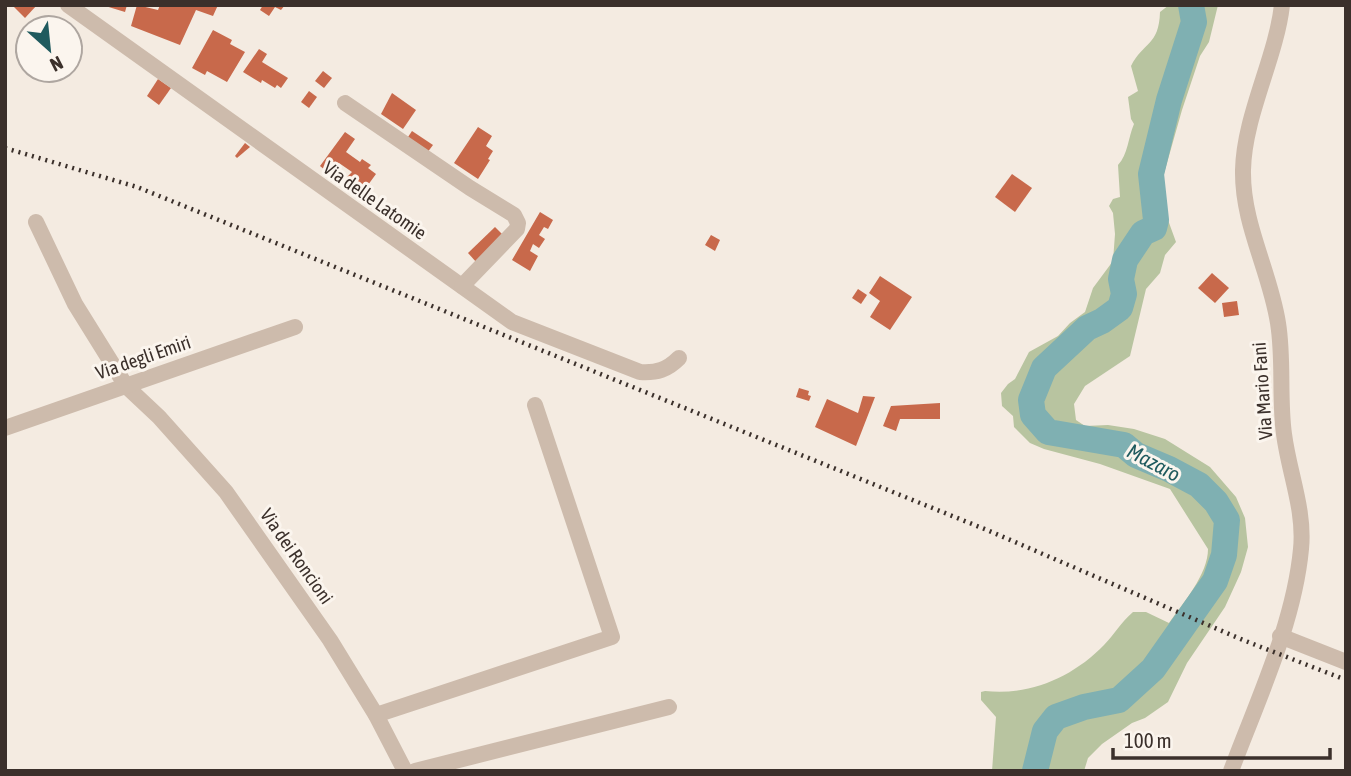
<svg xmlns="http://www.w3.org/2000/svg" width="1351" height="776" font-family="'Asap Condensed',sans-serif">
  <rect width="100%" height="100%" fill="#f4ebe1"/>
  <!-- green -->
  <path fill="#b8c4a0" d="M1169 5H1218L1209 42 1200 56 1182 110 1163 177 1168 220 1176 242 1165 255 1160 273 1146 289 1130 356 1085 386 1074 404 1076 420 1085 426 1108 425 1134 429 1165 439 1210 467 1236 497 1245 518 1248 547 1241 572 1225 607 1187 663 1168 702 1145 718 1132 723 1102 744 1088 758 1084 771H992L996 717 981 700V692L985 691C1030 696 1073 677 1104 645 1114 635 1121 622 1133 612H1146L1169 623C1184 602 1208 574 1208 549L1170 489 1100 464 1044 449 1030 443 1014 427 1013 416 1002 406 1001 393 1008 384 1015 379 1029 352 1058 336 1070 323 1085 312 1093 288 1113 261 1115 234 1113 213 1109 206 1113 199 1120 197 1118 165C1128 154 1128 138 1134 124L1131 119 1128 97 1138 91 1131 66C1143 42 1159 46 1160 12Z"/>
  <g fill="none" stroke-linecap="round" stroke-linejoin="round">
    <!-- river -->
    <path stroke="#7fb0b2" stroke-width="26" d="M1035 771 1045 731 1056 717 1084 707 1119 700 1153 669 1215 581 1224 555 1227 520 1216 502 1199 485 1169 469 1136 455 1124 445 1048 432 1033 415 1031 400 1044 368 1087 328 1102 321 1120 308 1124 294 1121 279 1125 260 1143 233 1154 228 1156 220 1151 174 1169 100 1194 22 1191 5"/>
  </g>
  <!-- building -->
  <g fill="#c8694b">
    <path d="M12 5H37L25 18Z"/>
    <path d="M102 5H127L125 12Z"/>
    <path d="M137 5 158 10 160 5H218L213 16 196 10 180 45 131 26Z"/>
    <path d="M263 5H285L281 10 275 7 269 16 260 10Z"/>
    <path d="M213 30 232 40 230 44 245 52 227 82 207 71 205 75 192 68Z"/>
    <path d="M259 49 267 54 262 62 288 78 281 88 277 85 275 88 262 80 261 83 243 72Z"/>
    <path d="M323 71 332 78 324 88 315 81Z"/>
    <path d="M158 79 171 88 159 105 147 96Z"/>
    <path d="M309 91 317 97 309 108 301 102Z"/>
    <path d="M392 93 416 110 403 129 381 114Z"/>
    <path d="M478 127 492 136 486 146 493 151 488 159 490 160 478 179 454 163Z"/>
    <path d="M412 131 433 145 427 153 406 140Z"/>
    <path d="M345 132 355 139 346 152 360 162 362 159 371 165 368 168 376 174 360 196 341 183 352 172 339 163 331 175 320 166Z"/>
    <path d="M245 143 250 147 237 158 235 156Z"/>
    <path d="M1012 174 1032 188 1015 212 995 197Z"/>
    <path d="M540 212 553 220 548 229 544 227 539 235 545 239 539 248 533 244 530 251 538 256 530 271 512 260Z"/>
    <path d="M495 227 504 236 477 263 468 253Z"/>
    <path d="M711 235 720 240 715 251 705 245Z"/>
    <path d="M1212 273 1229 288 1215 303 1198 288Z"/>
    <path d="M880 276 912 297 890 330 870 317 880 301 869 293Z"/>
    <path d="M858 289 867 295 861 304 852 298Z"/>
    <path d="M1237 301 1239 315 1224 317 1222 303Z"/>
    <path d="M799 388 809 391 808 395 811 396 809 401 796 397Z"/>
    <path d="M863 396 875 397 856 446 815 427 827 399 858 413Z"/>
    <path d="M940 403V419H900L896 431 883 426 891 406Z"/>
  </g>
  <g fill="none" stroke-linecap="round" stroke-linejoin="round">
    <!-- street -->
    <g stroke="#cdbbac" stroke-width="16">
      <path d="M68 5 512 322 640 372C657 373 667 370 679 358"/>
      <path d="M345 103 470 188 514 215 518 223 517 229 462 286"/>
      <path d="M36 222 75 304 126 386 159 417 226 492 330 640 376 715 405 771"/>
      <path d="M5 428 295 327"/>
      <path d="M1280 636 1346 662"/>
      <path d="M376 715 612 637 535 405"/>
      <path d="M415 771 669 707"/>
      <path d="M1231 771C1257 701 1294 624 1301 549 1305 510 1289 473 1284 434 1279 398 1284 360 1278 323 1270 271 1242 224 1243 170 1244 116 1276 58 1282 5"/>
    </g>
    <!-- rail -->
    <path stroke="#3b302b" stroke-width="4.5" stroke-dasharray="2 5" stroke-linecap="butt" d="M5 148 137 187 987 530 1243 640 1346 680"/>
  </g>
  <g text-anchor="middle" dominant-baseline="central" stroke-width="6" stroke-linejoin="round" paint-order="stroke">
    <!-- street labels -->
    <g font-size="19" fill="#3b302b" stroke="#fbf5ee">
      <text transform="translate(375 200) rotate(35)">Via delle Latomie</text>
      <text transform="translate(143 357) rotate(-19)">Via degli Emiri</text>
      <text transform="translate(1262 391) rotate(-94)">Via Mario Fani</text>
      <text transform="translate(297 556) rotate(55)">Via dei Roncioni</text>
    </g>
    <!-- water labels -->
    <g font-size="21" font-style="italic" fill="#1f5a5e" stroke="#fbf5ee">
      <text transform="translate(1154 462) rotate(28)">Mazaro</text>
    </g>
  </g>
  <!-- border -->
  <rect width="1351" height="776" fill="none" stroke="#3b302b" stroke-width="14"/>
  <!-- north arrow -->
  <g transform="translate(49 49) rotate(153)"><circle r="33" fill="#fbf5ee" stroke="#aea6a0" stroke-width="2"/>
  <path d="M0-5L12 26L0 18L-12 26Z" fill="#1f5a5e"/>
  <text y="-10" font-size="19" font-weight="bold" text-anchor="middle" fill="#3b302b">N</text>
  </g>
  <!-- scale -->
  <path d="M1113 748v10h217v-10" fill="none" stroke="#3b302b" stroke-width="3.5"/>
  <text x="1124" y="748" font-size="21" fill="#3b302b" stroke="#fbf5ee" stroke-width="5" paint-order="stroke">100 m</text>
</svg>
